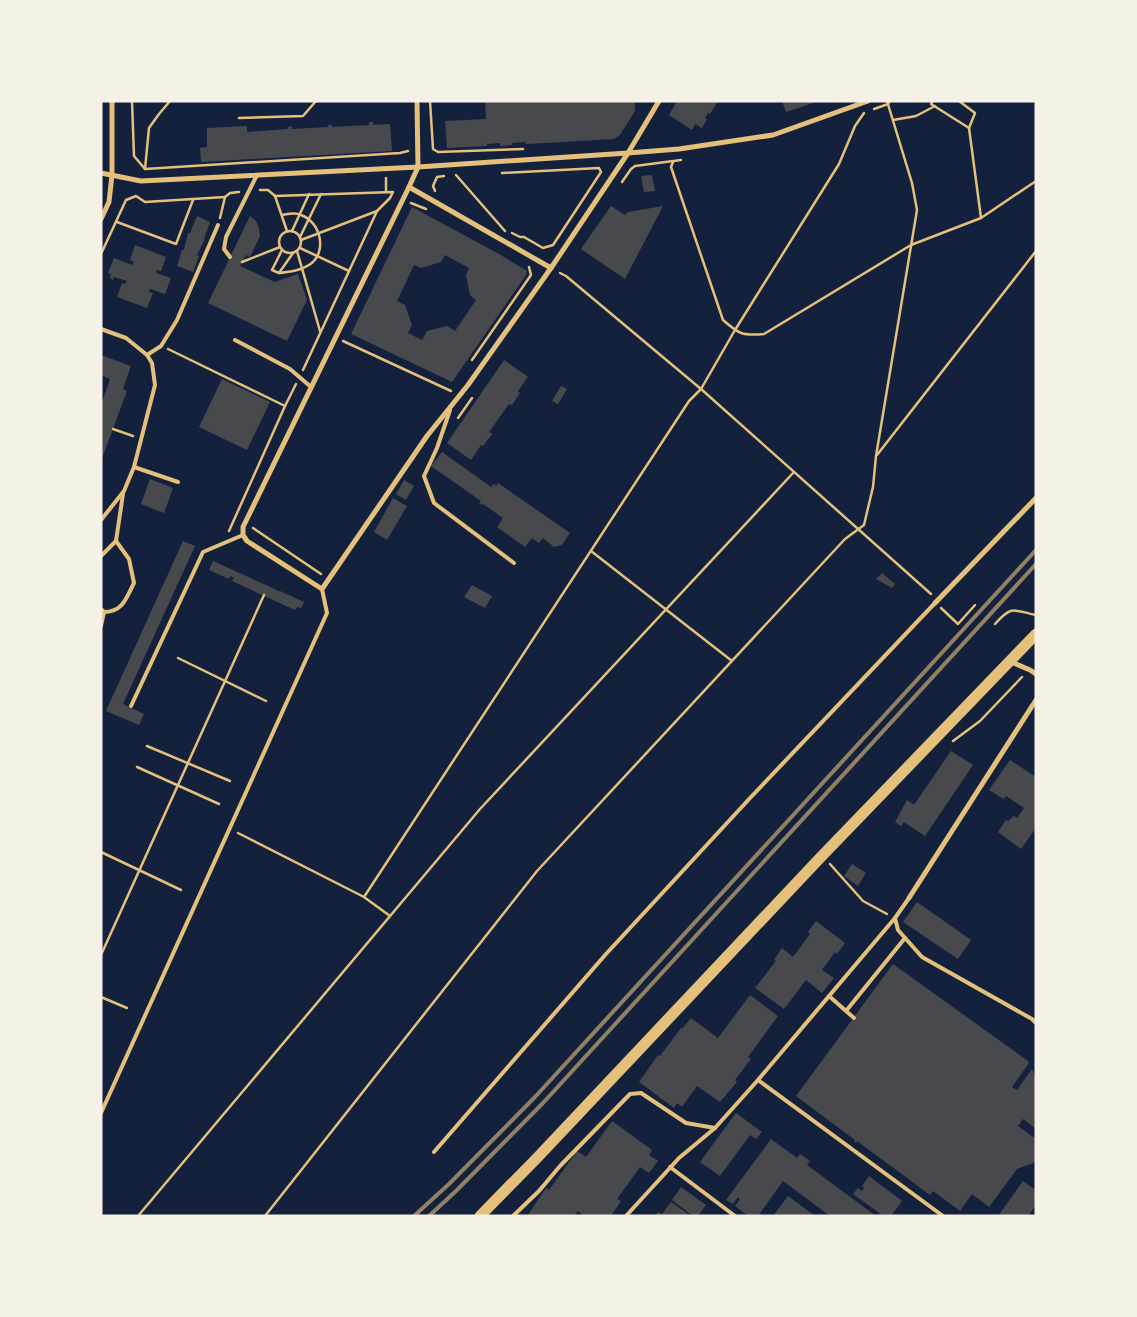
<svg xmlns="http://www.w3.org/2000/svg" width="1137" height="1317" font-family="'Open Sans',sans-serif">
  <rect width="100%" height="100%" fill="#14213d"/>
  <!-- building -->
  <g fill="#48494c" fill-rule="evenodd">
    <path d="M485 101H635V111L620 135 614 139 526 144 525 142 512 143V145L500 146V143L487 144V146L447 148 445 121 486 119Z"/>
    <path d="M677 101H718L710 114 708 113 705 118 707 119 702 128 695 124 692 130 669 115Z"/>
    <path d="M782 101H816V102L786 112Z"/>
    <path d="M369 122H373V125L390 124 392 151 201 162 200 148 207 147V128L247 126V132L288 129V127L292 126V129L328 127V125H332V127L369 125Z"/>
    <path d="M652 175 655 191 644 192 641 176Z"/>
    <path d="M611 206 625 215 628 212 663 206 625 279 581 249Z"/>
    <path d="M412 207 499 254 527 271 526 275 452 382 351 334ZM445 255 469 268 466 275 470 295 476 300 455 331 447 326 427 331 422 340 408 333 412 325 405 305 397 301 414 265 421 268 441 262Z"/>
    <path d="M197 216 210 222 204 239H205L197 255 199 256 193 272 177 266 182 250H184L188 233H190Z"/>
    <path d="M250 216 256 221 259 228 260 236 250 257 246 255 240 266 275 282 298 274 307 300 287 341 208 303Z"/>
    <path d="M135 245 166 257 161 271 157 270 156 273 171 278 165 294 150 289 149 292 153 293 147 308 117 297 122 283 125 284 127 281 114 277 113 280 110 278 111 274 108 273 114 258 132 265 134 262 130 260Z"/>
    <path d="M101 355 131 366 123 389 127 391 101 461V405L110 379 101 375Z"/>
    <path d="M504 360 528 377 518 391 520 393 512 405 509 404 489 432 492 434 483 446 481 445 471 460 447 443Z"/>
    <path d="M222 379 270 402 247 450 199 427Z"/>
    <path d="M561 386 567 389 558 404 552 401Z"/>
    <path d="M442 452 491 487 494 484 496 486 498 483 570 533 562 545 554 547 543 538 539 543 532 538 525 547 497 527 503 518 483 504 482 505 479 503 481 501 431 466Z"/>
    <path d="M150 479 173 488 164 513 141 504Z"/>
    <path d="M404 480 414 486 406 500 396 494Z"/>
    <path d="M393 498 407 506 387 540 374 532Z"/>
    <path d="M183 541 195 546 123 704 144 714 139 725 106 711Z"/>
    <path d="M213 561 281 592 284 589 282 592 304 602 301 608 297 607 295 610 232 581 234 578 230 576 229 579 209 570Z"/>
    <path d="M882 573 895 584 892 588 876 579Z"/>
    <path d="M472 585 492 596 485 608 464 597Z"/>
    <path d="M951 751 973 765 925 836 904 822 901 826 895 822 907 800 914 805Z"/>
    <path d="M1010 760 1036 777V828L1021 849 998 832 1006 820 1008 821 1014 816 1017 818 1024 808 1006 796 1004 799 989 790Z"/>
    <path d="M852 864 866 873 858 886 844 876Z"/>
    <path d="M917 902 971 940 958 959 903 922Z"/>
    <path d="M816 921 845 943 837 954 835 952 822 970 834 978 822 993 806 980 784 1009 755 988 776 961 774 960 782 948 793 957 810 934 808 932Z"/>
    <path d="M893 964 1028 1061 1029 1063 1012 1087 1017 1090 1032 1069 1036 1078V1129L1023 1119 1018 1126 1036 1139V1162L1017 1169 989 1207 972 1194 960 1211 933 1191 930 1195 857 1141 856 1143 854 1141 855 1140 796 1096Z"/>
    <path d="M750 995 778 1016 748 1057 751 1059 735 1080 737 1082 720 1102 697 1086 682 1107 677 1103 674 1108 639 1082 658 1055 660 1056 681 1028 682 1029 691 1018 718 1038Z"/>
    <path d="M736 1113 762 1132 756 1139 750 1135 720 1176 700 1162Z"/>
    <path d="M612 1121 652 1150 649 1155 658 1161 649 1173 640 1167 617 1199 621 1201 611 1216H584L578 1211 574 1216H527L546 1188 549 1190 577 1151 586 1157Z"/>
    <path d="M771 1139 797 1158 800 1154 810 1161 807 1165 876 1216H830L783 1181 758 1216H748L735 1206 740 1199 738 1197 733 1204 726 1200Z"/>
    <path d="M869 1176 902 1201 891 1216 882 1215 853 1194 858 1188 862 1191 864 1188 862 1186Z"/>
    <path d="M1023 1181 1034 1189 1036 1186V1205L1028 1216H998Z"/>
    <path d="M681 1187 706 1205 698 1216H693L672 1200Z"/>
    <path d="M788 1196 815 1216H773Z"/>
    <path d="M671 1202 691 1216H655L658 1212 662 1214Z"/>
  </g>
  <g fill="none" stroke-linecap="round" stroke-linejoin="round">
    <!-- path -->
    <g stroke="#e5c07b" stroke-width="2.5">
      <path d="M132 101 134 156 145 169 400 153 408 151"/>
      <path d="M430 101 433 149 438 152 523 149"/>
      <path d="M933 101 931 104 969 128 981 218"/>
      <path d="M959 101 975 113 969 128"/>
      <path d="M874 109 888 104 890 101"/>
      <path d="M239 118 303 116 316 101"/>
      <path d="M893 120 916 116 935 106"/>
      <path d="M673 162 671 167 723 320C739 334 742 336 764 334L911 245 981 218 1036 181"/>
      <path d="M145 169 149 128 159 114 170 101"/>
      <path d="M502 173 599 168 601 172 553 245 543 248 524 237H520L512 233"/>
      <path d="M456 175 505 231"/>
      <path d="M386 178V192"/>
      <path d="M622 182 631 169 635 166 681 160"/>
      <path d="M260 190H268L275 196 393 192 390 198 377 211 303 370"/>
      <path d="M435 191 433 186 437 177 444 176"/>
      <path d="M275 196 287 231"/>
      <path d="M411 203 426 209"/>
      <path d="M282 215C288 214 295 212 301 215 321 222 328 253 309 265 300 271 289 272 279 273L293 253"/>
      <path d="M220 218 225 197"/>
      <path d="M117 222 176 244 193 200"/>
      <circle cx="290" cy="242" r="11"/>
      <path d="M292 231 309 194"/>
      <path d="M300 237 321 194"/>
      <path d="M301 240 377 211"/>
      <path d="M300 248 349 271"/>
      <path d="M297 251 320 331"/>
      <path d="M101 254 126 200 136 196 145 202 225 197 230 193 239 192"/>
      <path d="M242 262 280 247"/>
      <path d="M279 273 272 270 282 250"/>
      <path d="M560 273 566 276 701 389 931 594"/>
      <path d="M343 341 451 391"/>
      <path d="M168 349 285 406 296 384"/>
      <path d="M472 360 531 275 529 267"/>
      <path d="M458 418 472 398"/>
      <path d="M113 429 133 436"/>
      <path d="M877 455 1036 251"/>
      <path d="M253 528 321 574"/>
      <path d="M229 531 285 406"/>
      <path d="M591 551 732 661"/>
      <path d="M941 608 958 624 975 605"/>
      <path d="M995 624C1012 605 1013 610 1036 615"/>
      <path d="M178 658 266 701"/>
      <path d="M953 741 980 721 1022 677"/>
      <path d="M147 746 230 781"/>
      <path d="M137 767 219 804"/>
      <path d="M238 833 364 897 390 916"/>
      <path d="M101 852 181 890"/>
      <path d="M830 864 863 901 887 914"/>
      <path d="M364 897 689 401 701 389 735 330 839 164 855 126 864 113"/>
      <path d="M101 955 264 595"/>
      <path d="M101 997 127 1008"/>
      <path d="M138 1216 480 809 794 472"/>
      <path d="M265 1216 537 871 845 539 864 525 873 487 876 456 917 210 912 183 887 101"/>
    </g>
    <!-- service -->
    <g stroke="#e5c07b" stroke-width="4">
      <path d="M230 257 224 249 226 237 257 175"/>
      <path d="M101 329 126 338 147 355 152 363 155 385 134 467 124 491 101 520"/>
      <path d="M235 340 290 369 311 387"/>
      <path d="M147 355 161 346 177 320 218 225"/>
      <path d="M450 410 437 448 424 476 434 503 514 563"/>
      <path d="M134 467 178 482"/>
      <path d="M101 556 116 541 123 494"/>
      <path d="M101 609 104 612 101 626"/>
      <path d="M104 612C123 612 126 598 134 583L129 559 116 541"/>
      <path d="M131 706 203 552 243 535"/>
      <path d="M909 898 895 918 758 1080 943 1216"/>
      <path d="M895 918 898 930 922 957 1032 1019 1036 1023"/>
      <path d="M829 996 854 1018"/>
      <path d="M846 1011 905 938"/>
      <path d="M101 1113 327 613 322 589"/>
      <path d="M434 1152 606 954 751 797 935 603"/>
      <path d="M670 1167 735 1216"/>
      <path d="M513 1216 539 1191 560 1166 630 1094 641 1093 686 1123 715 1128"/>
      <path d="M626 1216 679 1158 715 1128 758 1080"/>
    </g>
    <!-- minor -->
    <g stroke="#e5c07b" stroke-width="5">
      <path d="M417 101 418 167 409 187 243 527V535L247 541 322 589 427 436 468 385 551 268 628 153 659 101"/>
      <path d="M101 173 141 181 418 167 628 153 679 149 773 135 868 101"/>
      <path d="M409 187 551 268"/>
      <path d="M101 219 109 202 112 175V101"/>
      <path d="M935 603 1036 498"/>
      <path d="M1009 661 1030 670 1036 674"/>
      <path d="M909 898 1036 700"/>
    </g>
    <!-- primary -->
    <path stroke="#e5c07b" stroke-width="11" d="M480 1216 536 1159 819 859 1036 634"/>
    <!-- rail -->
    <g stroke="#918062" stroke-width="4">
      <path d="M414 1216 449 1184 535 1097 1036 550"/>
      <path d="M429 1216 456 1191 543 1103 1036 564"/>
    </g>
  </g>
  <!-- border -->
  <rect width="1137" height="1317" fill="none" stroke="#f6f1e7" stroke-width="205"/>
</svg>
